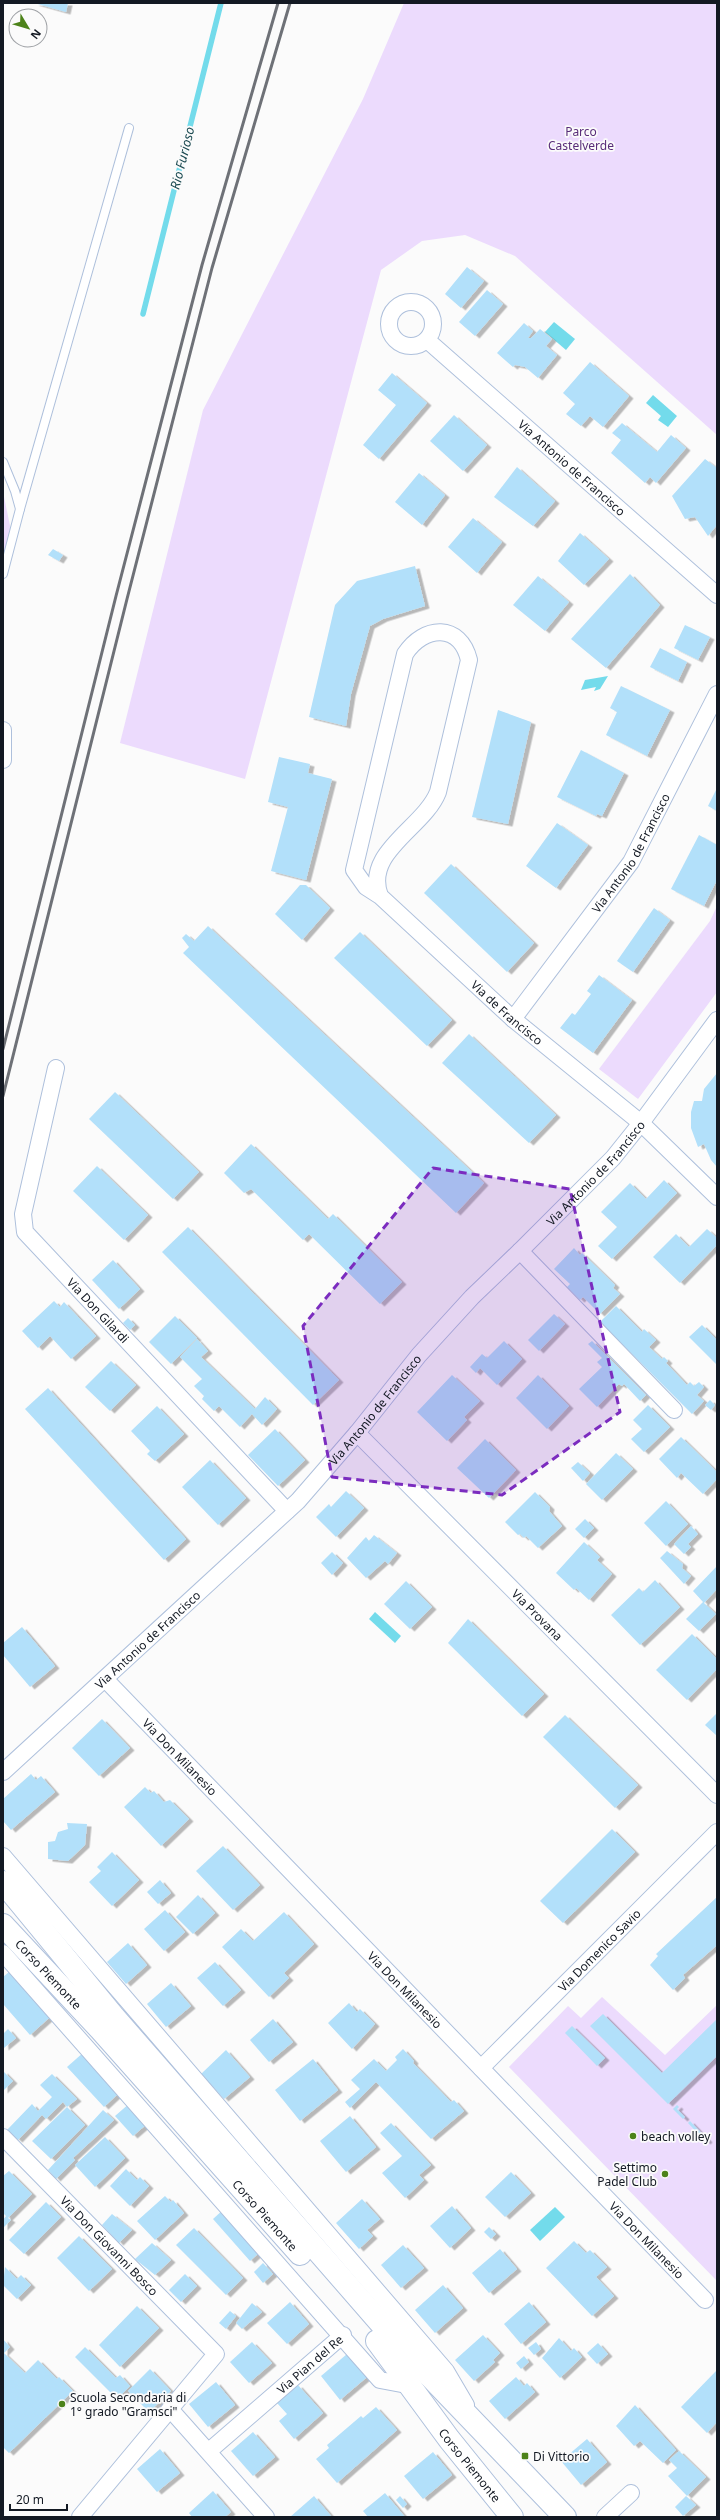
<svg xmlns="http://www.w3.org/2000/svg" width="720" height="2520" font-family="'Noto Sans',sans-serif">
  <defs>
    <filter id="shadow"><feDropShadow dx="4.5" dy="2.5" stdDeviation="0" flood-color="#0004"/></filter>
  </defs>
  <rect width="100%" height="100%" fill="#fbfbfb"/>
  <!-- green -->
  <g fill="#ecdbfd">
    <path d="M404 3H717V435L515 256 465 235 422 241 381 270 245 779 120 743 203 410 363 99Z"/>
    <path d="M3 492 13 540 3 577Z"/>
    <path d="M717 906V992L638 1099 599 1069 710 921Z"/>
    <path d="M602 1997 665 2055 717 2005V2281L509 2067 568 2006 581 2018Z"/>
  </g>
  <!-- water -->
  <g fill="#73dbeb">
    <path d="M554 322 575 339 566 350 545 332Z"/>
    <path d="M653 395 677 416 668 427 658 420 661 416 646 403Z"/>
    <path d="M608 676 600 689 594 691 596 687 581 690 585 680Z"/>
    <path d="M375 1612 401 1636 395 1643 369 1619Z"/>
    <path d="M555 2207 565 2217 540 2241 530 2230Z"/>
  </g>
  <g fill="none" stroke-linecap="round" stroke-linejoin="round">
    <!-- stream -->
    <path stroke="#73dbeb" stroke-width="5.5" d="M143 314 221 3"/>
  </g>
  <!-- building -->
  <g fill="#b2e0fa" filter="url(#shadow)">
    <path d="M34 3H68L66 12Z"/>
    <path d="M467 267 484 281 461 308 445 294Z"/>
    <path d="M487 290 503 304 475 336 459 322Z"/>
    <path d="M524 323 533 331 528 338H531L540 329 552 339 546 346 557 355 538 378 525 367 515 365 513 367 497 353Z"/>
    <path d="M590 362 629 396 603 427 590 416 581 426 566 414 575 404 563 393Z"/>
    <path d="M392 373 427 403 379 459 363 445 396 405 378 390Z"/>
    <path d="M454 415 487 445 463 471 430 441Z"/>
    <path d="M622 423 657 452 671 435 686 448 656 483 650 477 645 483 611 453 621 440 612 433Z"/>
    <path d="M705 459 717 468V525L708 536 695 517 685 519 672 496Z"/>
    <path d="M517 467 555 501 533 526 494 497Z"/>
    <path d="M419 473 445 495 422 525 395 502Z"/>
    <path d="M473 518 502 542 477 573 448 547Z"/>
    <path d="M580 533 609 559 584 585 558 561Z"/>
    <path d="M53 549 63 555 59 561 48 555Z"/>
    <path d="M415 566 425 606 383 619 370 626 351 694 346 726 309 717 335 605 357 581Z"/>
    <path d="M630 574 660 605 606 668 571 639Z"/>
    <path d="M538 576 569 602 545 631 513 605Z"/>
    <path d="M685 625 710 637 698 660 674 648Z"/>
    <path d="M660 648 687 662 678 681 650 667Z"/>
    <path d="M621 686 670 710 647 756 606 735 617 712 610 708Z"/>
    <path d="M498 710 531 722 508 824 472 817Z"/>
    <path d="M581 750 624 773 602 816 597 814 596 816 557 797Z"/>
    <path d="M279 757 310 764 308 773 332 779 306 880 271 871 288 807 268 802Z"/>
    <path d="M717 788V811L708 806Z"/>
    <path d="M557 823 588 845 556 888 526 866Z"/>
    <path d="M699 835 717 845V880L704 906 671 889Z"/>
    <path d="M451 864 534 943 507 972 424 893Z"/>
    <path d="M300 885H306L330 908 302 940 275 914Z"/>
    <path d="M654 908 670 920 633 972 617 961Z"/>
    <path d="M208 926 484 1183 456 1213 183 953 189 947 182 938 186 934 194 941Z"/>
    <path d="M360 932 452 1020 427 1046 334 958Z"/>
    <path d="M599 975 632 1000 593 1053 560 1028 572 1013 575 1015 591 994 587 991Z"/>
    <path d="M469 1034 556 1115 529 1143 442 1063Z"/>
    <path d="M717 1073V1167L711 1160 704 1144 698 1147 691 1128V1112L694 1101H702L704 1089Z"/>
    <path d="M115 1092 199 1172 173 1199 89 1119Z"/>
    <path d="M251 1144 328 1219 333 1214 402 1282 380 1304 309 1234 303 1240 251 1189 244 1193 224 1173Z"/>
    <path d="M97 1166 148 1215 124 1240 73 1191Z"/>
    <path d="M664 1180 677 1193 612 1259 598 1246 617 1227 601 1212 630 1183 646 1199Z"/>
    <path d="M188 1227 339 1380 313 1405 162 1252Z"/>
    <path d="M707 1229 717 1238V1245L680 1283 653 1257 676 1234 689 1247Z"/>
    <path d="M574 1248 580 1255 582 1253 615 1285 613 1288 620 1294 600 1314 583 1297 580 1300 567 1287 570 1284 554 1269Z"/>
    <path d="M113 1260 140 1289 119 1309 92 1280Z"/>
    <path d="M54 1301 60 1307 64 1302 96 1336 71 1359 50 1336 38 1348 22 1331Z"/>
    <path d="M616 1306 642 1332 644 1329 656 1340 649 1347 662 1359 664 1357 668 1361 666 1363 687 1385 690 1382 694 1386 699 1382 704 1387 697 1395 704 1401 692 1414 600 1322Z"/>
    <path d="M554 1314 565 1324 539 1351 528 1340Z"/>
    <path d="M175 1316 197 1338 171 1364 149 1342Z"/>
    <path d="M128 1318 135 1325 130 1330 123 1323Z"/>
    <path d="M702 1325 717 1340V1365L689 1337Z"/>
    <path d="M197 1339 208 1351 201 1357 255 1409 265 1397 277 1409 262 1425 252 1414 240 1427 219 1406 214 1411 202 1399 204 1396 194 1386 202 1379 180 1357Z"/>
    <path d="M504 1341 522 1359 497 1385 480 1368 476 1373 470 1367 482 1354 487 1358Z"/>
    <path d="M592 1341 646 1395 640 1401 624 1384 622 1386 619 1384 597 1407 579 1389 602 1367 597 1362 602 1358 588 1344Z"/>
    <path d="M111 1361 136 1385 110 1411 85 1387Z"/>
    <path d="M452 1375 480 1401 464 1417 467 1420 447 1441 417 1412Z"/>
    <path d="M538 1375 569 1406 547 1429 516 1398Z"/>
    <path d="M48 1388 186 1539 164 1560 25 1409Z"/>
    <path d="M710 1400 715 1405 711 1410 705 1405Z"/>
    <path d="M648 1405 670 1427 644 1452 631 1439 642 1429 633 1420Z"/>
    <path d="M157 1406 184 1434 155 1461 147 1454 150 1451 131 1431Z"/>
    <path d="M275 1429 305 1460 278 1486 248 1455Z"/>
    <path d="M681 1437 717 1472V1479L703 1494 681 1473 677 1478 659 1459Z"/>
    <path d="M485 1439 516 1470 489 1498 457 1468Z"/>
    <path d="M616 1453 633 1469 602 1500 586 1484Z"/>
    <path d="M210 1460 246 1498 218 1525 182 1487Z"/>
    <path d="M578 1462 590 1473 583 1481 571 1468Z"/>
    <path d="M346 1491 364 1508 336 1537 316 1517 329 1504 331 1507Z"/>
    <path d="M535 1492 550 1507 549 1511 562 1526 538 1548 526 1536 524 1538 520 1534 518 1535 505 1522Z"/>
    <path d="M666 1501 688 1524 666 1546 644 1523Z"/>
    <path d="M585 1519 594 1528 584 1538 575 1529Z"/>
    <path d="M691 1526 698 1534 688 1544 691 1547 684 1554 674 1544Z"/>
    <path d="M374 1535 397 1553 388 1564 385 1561 366 1578 347 1558 364 1539 366 1537 369 1541Z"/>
    <path d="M584 1542 600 1557 597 1560 612 1574 589 1600 576 1588 574 1590 556 1573Z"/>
    <path d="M667 1551 683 1564 682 1568 691 1576 684 1584 660 1558Z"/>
    <path d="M332 1552 343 1563 332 1575 321 1563Z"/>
    <path d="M717 1566V1589L704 1603 716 1614 699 1631 686 1619 703 1602 693 1591Z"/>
    <path d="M655 1580 680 1607 640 1645 611 1615 639 1588 643 1592Z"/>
    <path d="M406 1581 432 1607 410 1629 384 1604Z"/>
    <path d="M468 1619 544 1694 522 1716 448 1643Z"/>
    <path d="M22 1627 55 1666 30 1687 3 1655V1643Z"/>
    <path d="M692 1634 717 1659V1669L687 1700 656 1670Z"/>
    <path d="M717 1713V1736L705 1725Z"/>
    <path d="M565 1715 638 1785 615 1808 543 1737Z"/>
    <path d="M102 1719 130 1748 99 1776 72 1748Z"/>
    <path d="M31 1774 36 1780 41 1776 55 1792 11 1830 3 1821V1799Z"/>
    <path d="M145 1787 151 1793 154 1791 164 1802 170 1800 189 1819 161 1846 124 1807Z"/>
    <path d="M67 1823 87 1824 85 1845 68 1861 48 1859V1842L55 1841 58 1832 68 1829Z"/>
    <path d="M612 1829 635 1852 563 1923 540 1901Z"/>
    <path d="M223 1846 260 1885 233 1910 196 1871Z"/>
    <path d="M112 1852 139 1880 112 1906 89 1882 101 1871 97 1867Z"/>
    <path d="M160 1880 171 1893 158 1904 147 1892Z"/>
    <path d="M198 1895 215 1913 193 1934 176 1917Z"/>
    <path d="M717 1897 716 1946 683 1975 685 1978 673 1990 650 1965 658 1956 656 1954Z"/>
    <path d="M165 1910 185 1932 164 1951 144 1929Z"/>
    <path d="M284 1912 314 1944 284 1973 289 1978 269 1997 222 1947 241 1929 253 1941Z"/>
    <path d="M128 1943 147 1965 126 1984 107 1962Z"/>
    <path d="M215 1962 241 1990 223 2006 197 1978Z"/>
    <path d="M9 1972 49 2018 30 2035 3 2004V1977Z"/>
    <path d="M171 1983 191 2006 166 2027 147 2004Z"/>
    <path d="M349 2003 357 2012 360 2009 375 2024 352 2049 328 2023Z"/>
    <path d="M603 2014 662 2073 717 2019V2056L668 2104 590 2026Z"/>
    <path d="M273 2019 293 2042 269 2062 250 2040Z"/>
    <path d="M572 2026 605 2058 597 2066 565 2033Z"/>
    <path d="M8 2029 16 2038 4 2048 3 2034Z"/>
    <path d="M403 2049 414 2061 413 2063 451 2102 454 2100 464 2111 431 2139 376 2082 350 2108 345 2102 360 2089 351 2080 374 2059 386 2071 397 2060 395 2057Z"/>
    <path d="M226 2050 250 2077 224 2099 201 2074Z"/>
    <path d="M84 2052 120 2092 104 2107 67 2067Z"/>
    <path d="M313 2059 338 2090 300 2121 275 2090Z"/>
    <path d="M3 2071 13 2081 3 2091Z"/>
    <path d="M52 2074 77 2099 67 2107 85 2125 51 2159 32 2141 67 2107 63 2102 46 2119 42 2115 18 2140 7 2130 32 2104 38 2111 52 2097 40 2085Z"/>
    <path d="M130 2103 148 2123 133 2136 115 2116Z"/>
    <path d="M677 2105 679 2107 677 2109 685 2117 683 2119 673 2109Z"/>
    <path d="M103 2110 114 2120 73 2158 75 2160 56 2179 48 2170Z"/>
    <path d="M350 2116 376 2147 346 2172 320 2141Z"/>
    <path d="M690 2121 708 2140 706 2142 688 2123Z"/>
    <path d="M391 2123 431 2165 419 2175 424 2180 405 2198 382 2173 402 2156 380 2133Z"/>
    <path d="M105 2137 125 2158 95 2187 75 2165Z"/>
    <path d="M126 2169 137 2180 140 2177 149 2186 130 2206 110 2186Z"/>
    <path d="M9 2171 32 2194 8 2218 11 2220 3 2228V2220L6 2216 3 2213V2176Z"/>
    <path d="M511 2172 531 2193 505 2217 485 2197Z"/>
    <path d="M165 2196 171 2202 173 2200 184 2213 155 2240 137 2221Z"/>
    <path d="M362 2199 380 2219 367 2230 373 2236 359 2249 336 2223Z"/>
    <path d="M46 2202 61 2217 24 2254 9 2240Z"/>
    <path d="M452 2206 471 2228 450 2248 430 2226Z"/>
    <path d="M224 2209 261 2251 250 2261 213 2219Z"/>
    <path d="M112 2214 132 2230 119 2243 102 2225Z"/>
    <path d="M489 2227 496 2234 491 2239 484 2232Z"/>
    <path d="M194 2228 243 2278 226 2295 176 2245Z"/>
    <path d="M79 2236 112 2269 89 2291 57 2258Z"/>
    <path d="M574 2241 586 2253 590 2250 607 2267 596 2277 614 2296 592 2316 546 2268Z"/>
    <path d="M152 2243 171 2260 155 2275 135 2259Z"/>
    <path d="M403 2245 424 2268 401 2288 381 2265Z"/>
    <path d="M500 2249 517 2269 489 2293 472 2273Z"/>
    <path d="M263 2263 273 2274 263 2283 254 2272Z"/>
    <path d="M5 2267 17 2279 21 2275 31 2285 17 2299 3 2285Z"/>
    <path d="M185 2274 197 2286 181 2302 169 2290Z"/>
    <path d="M443 2285 463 2308 435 2333 415 2310Z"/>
    <path d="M290 2302 309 2324 287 2344 267 2323Z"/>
    <path d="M529 2302 546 2322 521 2344 504 2324Z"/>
    <path d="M252 2303 262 2312 242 2329 236 2323Z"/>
    <path d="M137 2306 159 2328 120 2367 99 2345Z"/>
    <path d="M230 2311 236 2316 226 2329 219 2323Z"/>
    <path d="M483 2335 500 2353 493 2360 495 2362 474 2381 455 2360Z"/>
    <path d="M559 2338 571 2351 574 2348 582 2357 560 2378 542 2358Z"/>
    <path d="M3 2339 10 2347 4 2353 25 2373 38 2360 57 2379 59 2377 73 2391 9 2453 3 2447Z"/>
    <path d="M252 2342 272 2363 249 2383 230 2362Z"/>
    <path d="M536 2342 541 2349 534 2355 528 2348Z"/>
    <path d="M598 2343 608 2354 597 2364 587 2353Z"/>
    <path d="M85 2347 116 2378 120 2375 130 2386 117 2399 75 2357Z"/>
    <path d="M347 2354 367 2377 340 2400 321 2376Z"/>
    <path d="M524 2356 529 2362 521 2369 516 2363Z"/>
    <path d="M150 2369 171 2391 149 2412 128 2391Z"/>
    <path d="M717 2370V2422L707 2433 681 2407Z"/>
    <path d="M516 2377 524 2386 527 2383 535 2392 505 2419 489 2401Z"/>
    <path d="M216 2382 235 2405 208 2427 189 2404Z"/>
    <path d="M298 2385 323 2413 294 2439 279 2421 287 2414 277 2403Z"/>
    <path d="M635 2405 676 2450 663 2463 640 2441 634 2446 616 2426Z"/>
    <path d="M376 2407 397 2430 337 2483 316 2459 329 2448 327 2445 361 2416 363 2418Z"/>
    <path d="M253 2432 275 2457 253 2476 231 2451Z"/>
    <path d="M587 2439 607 2462 581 2485 561 2461Z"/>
    <path d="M160 2449 180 2473 157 2492 137 2469Z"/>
    <path d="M679 2451 706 2477 687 2496 668 2476 677 2468 669 2460Z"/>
    <path d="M433 2452 452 2475 423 2499 404 2476Z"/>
    <path d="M213 2491 231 2512 225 2517H192L189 2513Z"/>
    <path d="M385 2493 405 2517H368L363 2511Z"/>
    <path d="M314 2496 332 2517H290Z"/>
    <path d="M400 2496 407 2504 403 2508 396 2500Z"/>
    <path d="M686 2496 696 2505 683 2516 675 2507Z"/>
  </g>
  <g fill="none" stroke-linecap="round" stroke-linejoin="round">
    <!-- service casing -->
    <g stroke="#aec0dc" stroke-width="10">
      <g id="service">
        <path d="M3 462 15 491 20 509 3 574"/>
        <path d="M20 509 129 128"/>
      </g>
    </g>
    <!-- minor casing -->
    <g stroke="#aec0dc" stroke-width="18">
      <g id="minor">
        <circle cx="411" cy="324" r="22"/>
        <path id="s1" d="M427 340 717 595"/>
        <path d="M3 730V760"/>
        <path id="s2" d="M380 896C363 852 424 828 438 792L469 660C460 623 424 625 405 654L354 870 366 887 380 896 513 1019 641 1123 717 1197"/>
        <path id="s3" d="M513 1019 631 862 717 694"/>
        <path id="s4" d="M56 1068 23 1214 25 1232 287 1511"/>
        <path d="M520 1251 674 1410"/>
        <path id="s5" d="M357 1433 717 1795"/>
        <path id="s6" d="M105 1679 705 2300"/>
        <path id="s7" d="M3 1772 298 1501 357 1433 419 1355 472 1297 520 1251 613 1158 641 1123 717 1020"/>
        <path d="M3 1856 446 2371 466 2405"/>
        <path d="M3 1953 380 2380 412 2386"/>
        <path id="s8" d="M481 2068 717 1832"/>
        <path id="s9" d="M3 2137 216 2354 80 2517"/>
        <path d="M170 2409 266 2517"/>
        <path id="s10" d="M209 2451 343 2335"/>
        <path d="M605 2517 631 2493"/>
      </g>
    </g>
    <!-- secondary casing -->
    <g stroke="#aec0dc" stroke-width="24">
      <g id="secondary">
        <path d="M3 1882 114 2017 398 2343 565 2517"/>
        <path id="s11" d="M3 1925 100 2029 300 2254"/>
        <path id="s12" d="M377 2341 449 2439 512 2517"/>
      </g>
    </g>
    <!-- service -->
    <use href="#service" stroke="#fff" stroke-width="8"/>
    <!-- minor -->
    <use href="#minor" stroke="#fff" stroke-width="16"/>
    <!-- secondary -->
    <use href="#secondary" stroke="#fff" stroke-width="22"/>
    <!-- rail -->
    <g stroke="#6e7177" stroke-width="3">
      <path d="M3 1049 116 596 202 265 278 3"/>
      <path d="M3 1096 127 599 212 268 290 3"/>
    </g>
  </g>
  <!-- marked area -->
  <path fill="#7b2cbf" fill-opacity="0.2" stroke="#7b2cbf" stroke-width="3" stroke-dasharray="8 5" stroke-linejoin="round" d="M433 1168 570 1189 620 1412 502 1495 332 1477 303 1326Z"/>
  <!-- markers -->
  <g fill="#4d831a" stroke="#fbfbfb" stroke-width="1.5">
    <circle cx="633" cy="2136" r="4"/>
    <circle cx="665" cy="2174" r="4"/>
    <circle cx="62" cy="2404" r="4"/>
    <rect x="521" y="2452" width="8" height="8" rx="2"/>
  </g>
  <g text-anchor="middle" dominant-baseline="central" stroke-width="3.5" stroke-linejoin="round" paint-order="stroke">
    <!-- park labels -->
    <g font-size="12" fill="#582c79" stroke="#fbfbfb">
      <text x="581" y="131">Parco<tspan x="581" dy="14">Castelverde</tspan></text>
    </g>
    <!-- street labels -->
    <g font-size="12" fill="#131923" stroke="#fbfbfb">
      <text stroke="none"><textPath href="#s1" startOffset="193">Via Antonio de Francisco</textPath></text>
      <text stroke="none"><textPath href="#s3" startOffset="204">Via Antonio de Francisco</textPath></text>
      <text stroke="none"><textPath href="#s2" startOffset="779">Via de Francisco</textPath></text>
      <text stroke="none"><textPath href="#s7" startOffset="844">Via Antonio de Francisco</textPath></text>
      <text stroke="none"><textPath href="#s4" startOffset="275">Via Don Gilardi</textPath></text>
      <text stroke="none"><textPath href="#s7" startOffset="520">Via Antonio de Francisco</textPath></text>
      <text stroke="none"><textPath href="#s5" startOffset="256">Via Provana</textPath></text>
      <text stroke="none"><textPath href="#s7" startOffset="196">Via Antonio de Francisco</textPath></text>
      <text stroke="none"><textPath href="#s6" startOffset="108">Via Don Milanesio</textPath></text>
      <text stroke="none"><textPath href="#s8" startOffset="167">Via Domenico Savio</textPath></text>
      <text stroke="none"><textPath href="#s11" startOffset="67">Corso Piemonte</textPath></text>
      <text stroke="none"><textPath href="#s6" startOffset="432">Via Don Milanesio</textPath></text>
      <text stroke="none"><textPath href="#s11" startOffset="391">Corso Piemonte</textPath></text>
      <text stroke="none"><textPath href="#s6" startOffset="780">Via Don Milanesio</textPath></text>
      <text stroke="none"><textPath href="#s9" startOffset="152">Via Don Giovanni Bosco</textPath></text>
      <text stroke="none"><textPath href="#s10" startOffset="133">Via Pian del Re</textPath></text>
      <text stroke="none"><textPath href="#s12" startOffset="155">Corso Piemonte</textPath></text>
    </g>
    <!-- poi labels -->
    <g font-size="12" fill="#131923" stroke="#fbfbfb" text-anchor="start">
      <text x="641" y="2136">beach volley</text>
      <text x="657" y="2167" text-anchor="end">Settimo<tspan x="657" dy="14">Padel Club</tspan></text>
      <text x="70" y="2397">Scuola Secondaria di<tspan x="70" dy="14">1° grado "Gramsci"</tspan></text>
      <text x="533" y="2456">Di Vittorio</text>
    </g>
    <!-- water labels -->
    <g font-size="13" font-style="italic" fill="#1b4a51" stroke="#fbfbfb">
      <text transform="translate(182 158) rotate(-76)">Rio Furioso</text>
    </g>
  </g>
  <!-- border -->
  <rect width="720" height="2520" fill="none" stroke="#131923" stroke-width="8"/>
  <!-- north arrow -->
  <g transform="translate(28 28) rotate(128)"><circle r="19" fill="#fbfbfb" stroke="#9ea1a5"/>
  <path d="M0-3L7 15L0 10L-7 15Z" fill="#4d831a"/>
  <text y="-6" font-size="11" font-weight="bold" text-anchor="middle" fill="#131923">N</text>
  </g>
  <!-- scale -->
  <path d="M10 2504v6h57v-6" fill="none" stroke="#131923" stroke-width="2"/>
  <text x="16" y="2504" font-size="12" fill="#131923" stroke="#fbfbfb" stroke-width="3" paint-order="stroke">20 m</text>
</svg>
